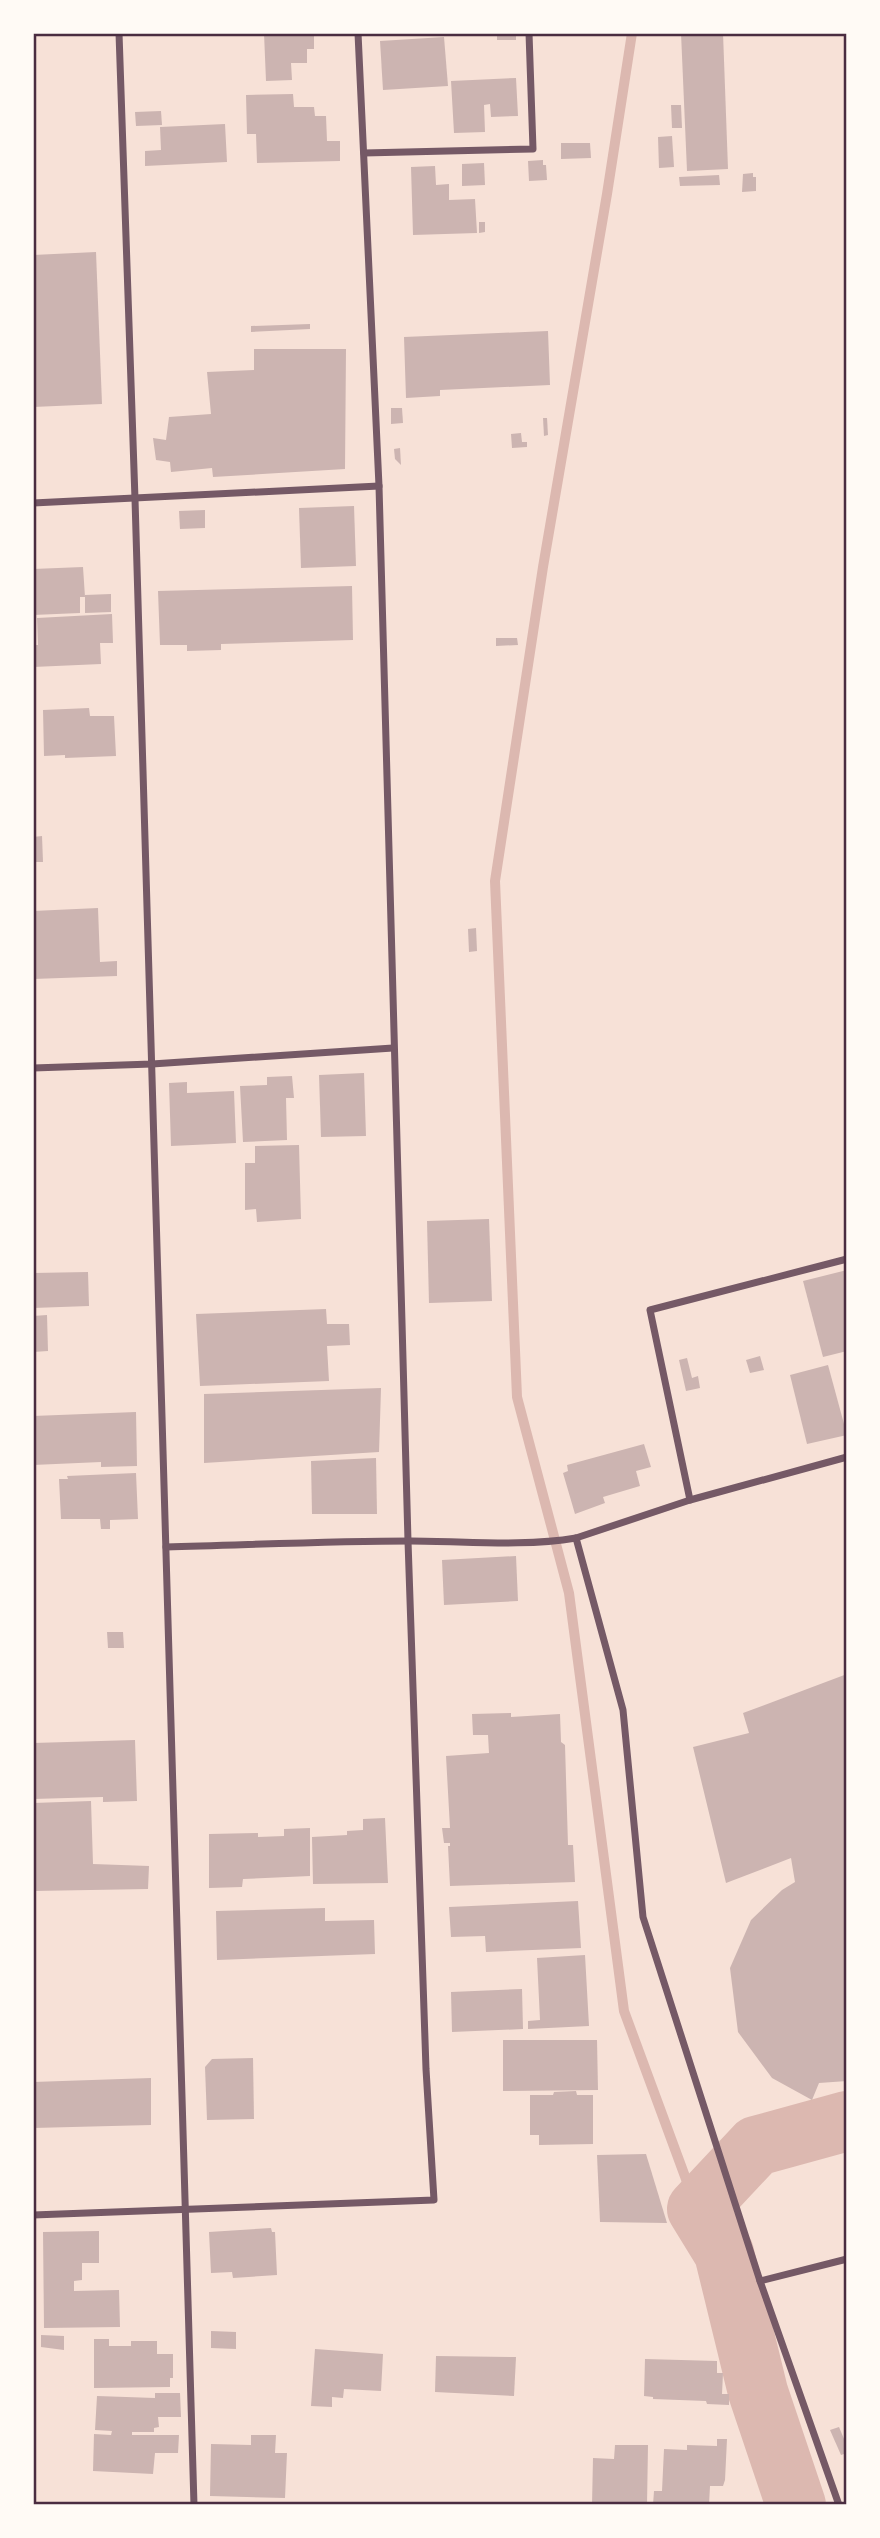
<svg xmlns="http://www.w3.org/2000/svg" width="880" height="2538" font-family="Montserrat,sans-serif">
  <rect width="100%" height="100%" fill="#f7e1d7"/>
  <g fill="none" stroke-linecap="round" stroke-linejoin="round">
    <!-- stream -->
    <path stroke="#dcb8b0" stroke-width="10" d="M632 33 607 194 543 567 495 881 517 1397 569 1593 624 2011 697 2209"/>
    <!-- river -->
    <path stroke="#dcb8b0" stroke-width="60" d="M796 2505 758 2392 724 2253 697 2209 756 2146 847 2121"/>
  </g>
  <!-- building -->
  <g fill="#ccb4b1">
    <path d="M264 33H314V49H307V63H291L292 80 266 81Z"/>
    <rect x="497" y="33" width="19" height="7"/>
    <path d="M681 33H723L728 169 687 171Z"/>
    <path d="M444 37 448 86 383 90 380 41Z"/>
    <path d="M516 78 518 116 491 117 490 104 484 105 485 132 454 133 451 81Z"/>
    <path d="M293 94 294 107H314L315 116H326L327 141H340V161L257 163 256 134H247L246 95Z"/>
    <path d="M671 105H681L682 128H672Z"/>
    <path d="M161 111 162 125 136 126 135 112Z"/>
    <path d="M225 124 227 162 145 166V151L161 150 160 127Z"/>
    <path d="M672 136 674 167 659 168 658 137Z"/>
    <path d="M561 143H590L591 158 561 159Z"/>
    <path d="M543 160V165H546L547 180 529 181 528 161Z"/>
    <path d="M484 163 485 185 462 186V164Z"/>
    <path d="M435 166 436 185 449 184V200L475 199 477 233 413 235 411 167Z"/>
    <path d="M753 173V177H756V191L742 192 743 174Z"/>
    <path d="M719 175 720 185 680 186 679 177Z"/>
    <path d="M479 222H485V232L479 233Z"/>
    <path d="M96 252 102 404 33 407V255Z"/>
    <path d="M310 324V329L251 332V326Z"/>
    <path d="M548 331 550 385 440 390V396L406 398 404 337Z"/>
    <path d="M254 349H346L345 469 213 477 212 468 171 472 170 462 156 460 153 438 166 440 169 417 211 414 207 372 254 370Z"/>
    <path d="M391 408H402L403 423 391 424Z"/>
    <path d="M543 418H547L548 435 544 436Z"/>
    <path d="M521 433 522 442H527V447L512 448 511 434Z"/>
    <path d="M400 448 401 465 395 459 394 449Z"/>
    <path d="M354 506 356 566 301 568 299 508Z"/>
    <path d="M205 510V528L180 529 179 511Z"/>
    <path d="M83 567 85 597H80V613L33 615V569Z"/>
    <path d="M352 586 353 640 221 644V650L187 651V645H160L158 591Z"/>
    <path d="M111 594V612L85 613V595Z"/>
    <path d="M112 614 113 643H100L101 664 33 667V645H38L37 618Z"/>
    <path d="M496 638H517L518 645 496 646Z"/>
    <path d="M89 708 90 716H114L116 756 65 758V755L44 756 43 710Z"/>
    <path d="M42 836 43 862H33V837Z"/>
    <path d="M98 908 100 962 117 961V976L33 979V911Z"/>
    <path d="M476 928 477 951 469 952 468 929Z"/>
    <path d="M364 1073 366 1136 321 1137 319 1075Z"/>
    <path d="M292 1076 294 1098H286L287 1140 243 1142 240 1086 267 1085V1077Z"/>
    <path d="M187 1082V1093L234 1091 236 1143 171 1146 169 1083Z"/>
    <path d="M299 1145 301 1219 257 1222 256 1209 245 1210V1163H255V1146Z"/>
    <path d="M489 1219 492 1301 429 1303 427 1221Z"/>
    <path d="M847 1270V1351L823 1357 803 1281Z"/>
    <path d="M88 1272 89 1306 33 1308V1273Z"/>
    <path d="M326 1309 327 1324H349L350 1345 327 1346 329 1381 200 1386 196 1314Z"/>
    <path d="M47 1315 48 1351 33 1352V1316Z"/>
    <path d="M760 1356 764 1370 750 1373 746 1360Z"/>
    <path d="M687 1358 692 1378 698 1376 700 1388 686 1391 679 1360Z"/>
    <path d="M828 1365 847 1435 807 1444 790 1375Z"/>
    <path d="M381 1388 379 1452 204 1463V1394Z"/>
    <path d="M136 1412 137 1466 101 1467V1462L33 1465V1416Z"/>
    <path d="M644 1444 651 1467 636 1471 640 1486 603 1497 605 1503 575 1514 563 1473 568 1471 567 1465Z"/>
    <path d="M376 1458 377 1514H312L311 1461Z"/>
    <path d="M136 1473 138 1519 110 1520V1529H101L100 1519H61L59 1479H68L67 1476Z"/>
    <path d="M516 1556 518 1601 444 1605 442 1560Z"/>
    <path d="M107 1632H123L124 1648H108Z"/>
    <path d="M847 1674V2081L819 2083 812 2100 772 2078 738 2032 730 1968 751 1920 782 1890 795 1882 791 1858 726 1883 693 1747 749 1733 743 1713Z"/>
    <path d="M511 1713V1717L560 1714 561 1742 565 1745 568 1845H573L575 1882 450 1886 448 1846H450V1843H444L442 1828H450L446 1756 489 1753 488 1735H473L472 1714Z"/>
    <path d="M135 1740 137 1801 103 1802V1797L33 1799V1743Z"/>
    <path d="M91 1801 93 1864 149 1866 148 1889 33 1891V1803Z"/>
    <path d="M385 1818 388 1883 313 1884 312 1837 347 1835V1831L363 1830V1819Z"/>
    <path d="M310 1828V1876L243 1879 242 1887 209 1888V1834L258 1833V1837L284 1836V1829Z"/>
    <path d="M578 1901 581 1948 486 1952 485 1936 451 1937 449 1907Z"/>
    <path d="M325 1908V1921L374 1920 375 1954 217 1960 216 1911Z"/>
    <path d="M585 1955 589 2026 528 2029V2021L540 2020 537 1958Z"/>
    <path d="M522 1989 523 2029 452 2032 451 1992Z"/>
    <path d="M503 2040H597L598 2090 503 2091Z"/>
    <path d="M253 2058 254 2119 207 2120 205 2067 212 2059Z"/>
    <path d="M151 2078V2125L33 2128V2082Z"/>
    <path d="M576 2091 577 2095H593V2144L539 2145V2135H530V2095H553L554 2092Z"/>
    <path d="M646 2154 667 2223 600 2222 597 2155Z"/>
    <path d="M271 2228 272 2232H275L277 2275 233 2278 232 2272 211 2273 209 2232Z"/>
    <path d="M99 2231V2263H82V2280L74 2281V2291L119 2290 120 2327 44 2328 43 2232Z"/>
    <path d="M211 2331 236 2332V2349L211 2348Z"/>
    <path d="M41 2335 64 2336V2350L41 2347Z"/>
    <path d="M94 2339H109V2346H131V2341H157V2354H173V2378H170V2387L94 2388Z"/>
    <path d="M315 2349 383 2354 381 2391 344 2389 343 2398 332 2397V2407L311 2406Z"/>
    <path d="M436 2356 516 2357 514 2396 435 2392Z"/>
    <path d="M645 2359 717 2361V2373H723L722 2394H729V2405L707 2404 706 2401 653 2399V2397L644 2396Z"/>
    <path d="M155 2393H180L181 2417H158L159 2427 154 2428V2432H132V2435H179L178 2453H155L153 2474 93 2471 94 2434 111 2435 112 2431 95 2430 97 2396 155 2398Z"/>
    <path d="M839 2427 847 2446V2453L841 2455 830 2430Z"/>
    <path d="M251 2435H276L275 2453H287L285 2498 210 2496 211 2444 251 2445Z"/>
    <path d="M717 2439H727L725 2480 723 2486H710L709 2505H653L654 2491H662L664 2449 687 2450V2445L717 2446Z"/>
    <path d="M615 2445H648L647 2505H592L593 2458 614 2459Z"/>
  </g>
  <g fill="none" stroke-linecap="round" stroke-linejoin="round">
    <!-- minor -->
    <g stroke="#755966" stroke-width="7">
      <path d="M119 33 135 499 194 2505"/>
      <path d="M364 153 533 149 529 33"/>
      <path d="M33 503 379 486"/>
      <path d="M33 1068 152 1064 393 1048"/>
      <path d="M690 1500 650 1310 847 1259"/>
      <path d="M576 1538 623 1710 643 1917 760 2281 839 2505"/>
      <path d="M166 1547C248 1545 329 1541 411 1541 466 1541 522 1547 576 1538L690 1500 847 1457"/>
      <path d="M33 2215 434 2200 426 2069 408 1541 379 486 358 33"/>
      <path d="M760 2281 847 2259"/>
    </g>
  </g>
  <!-- border -->
  <rect width="880" height="2538" fill="none" stroke="#fffaf5" stroke-width="70"/>
  <rect x="35" y="35" width="810" height="2468" fill="none" stroke="#4a2c40" stroke-width="2.5"/>
</svg>
